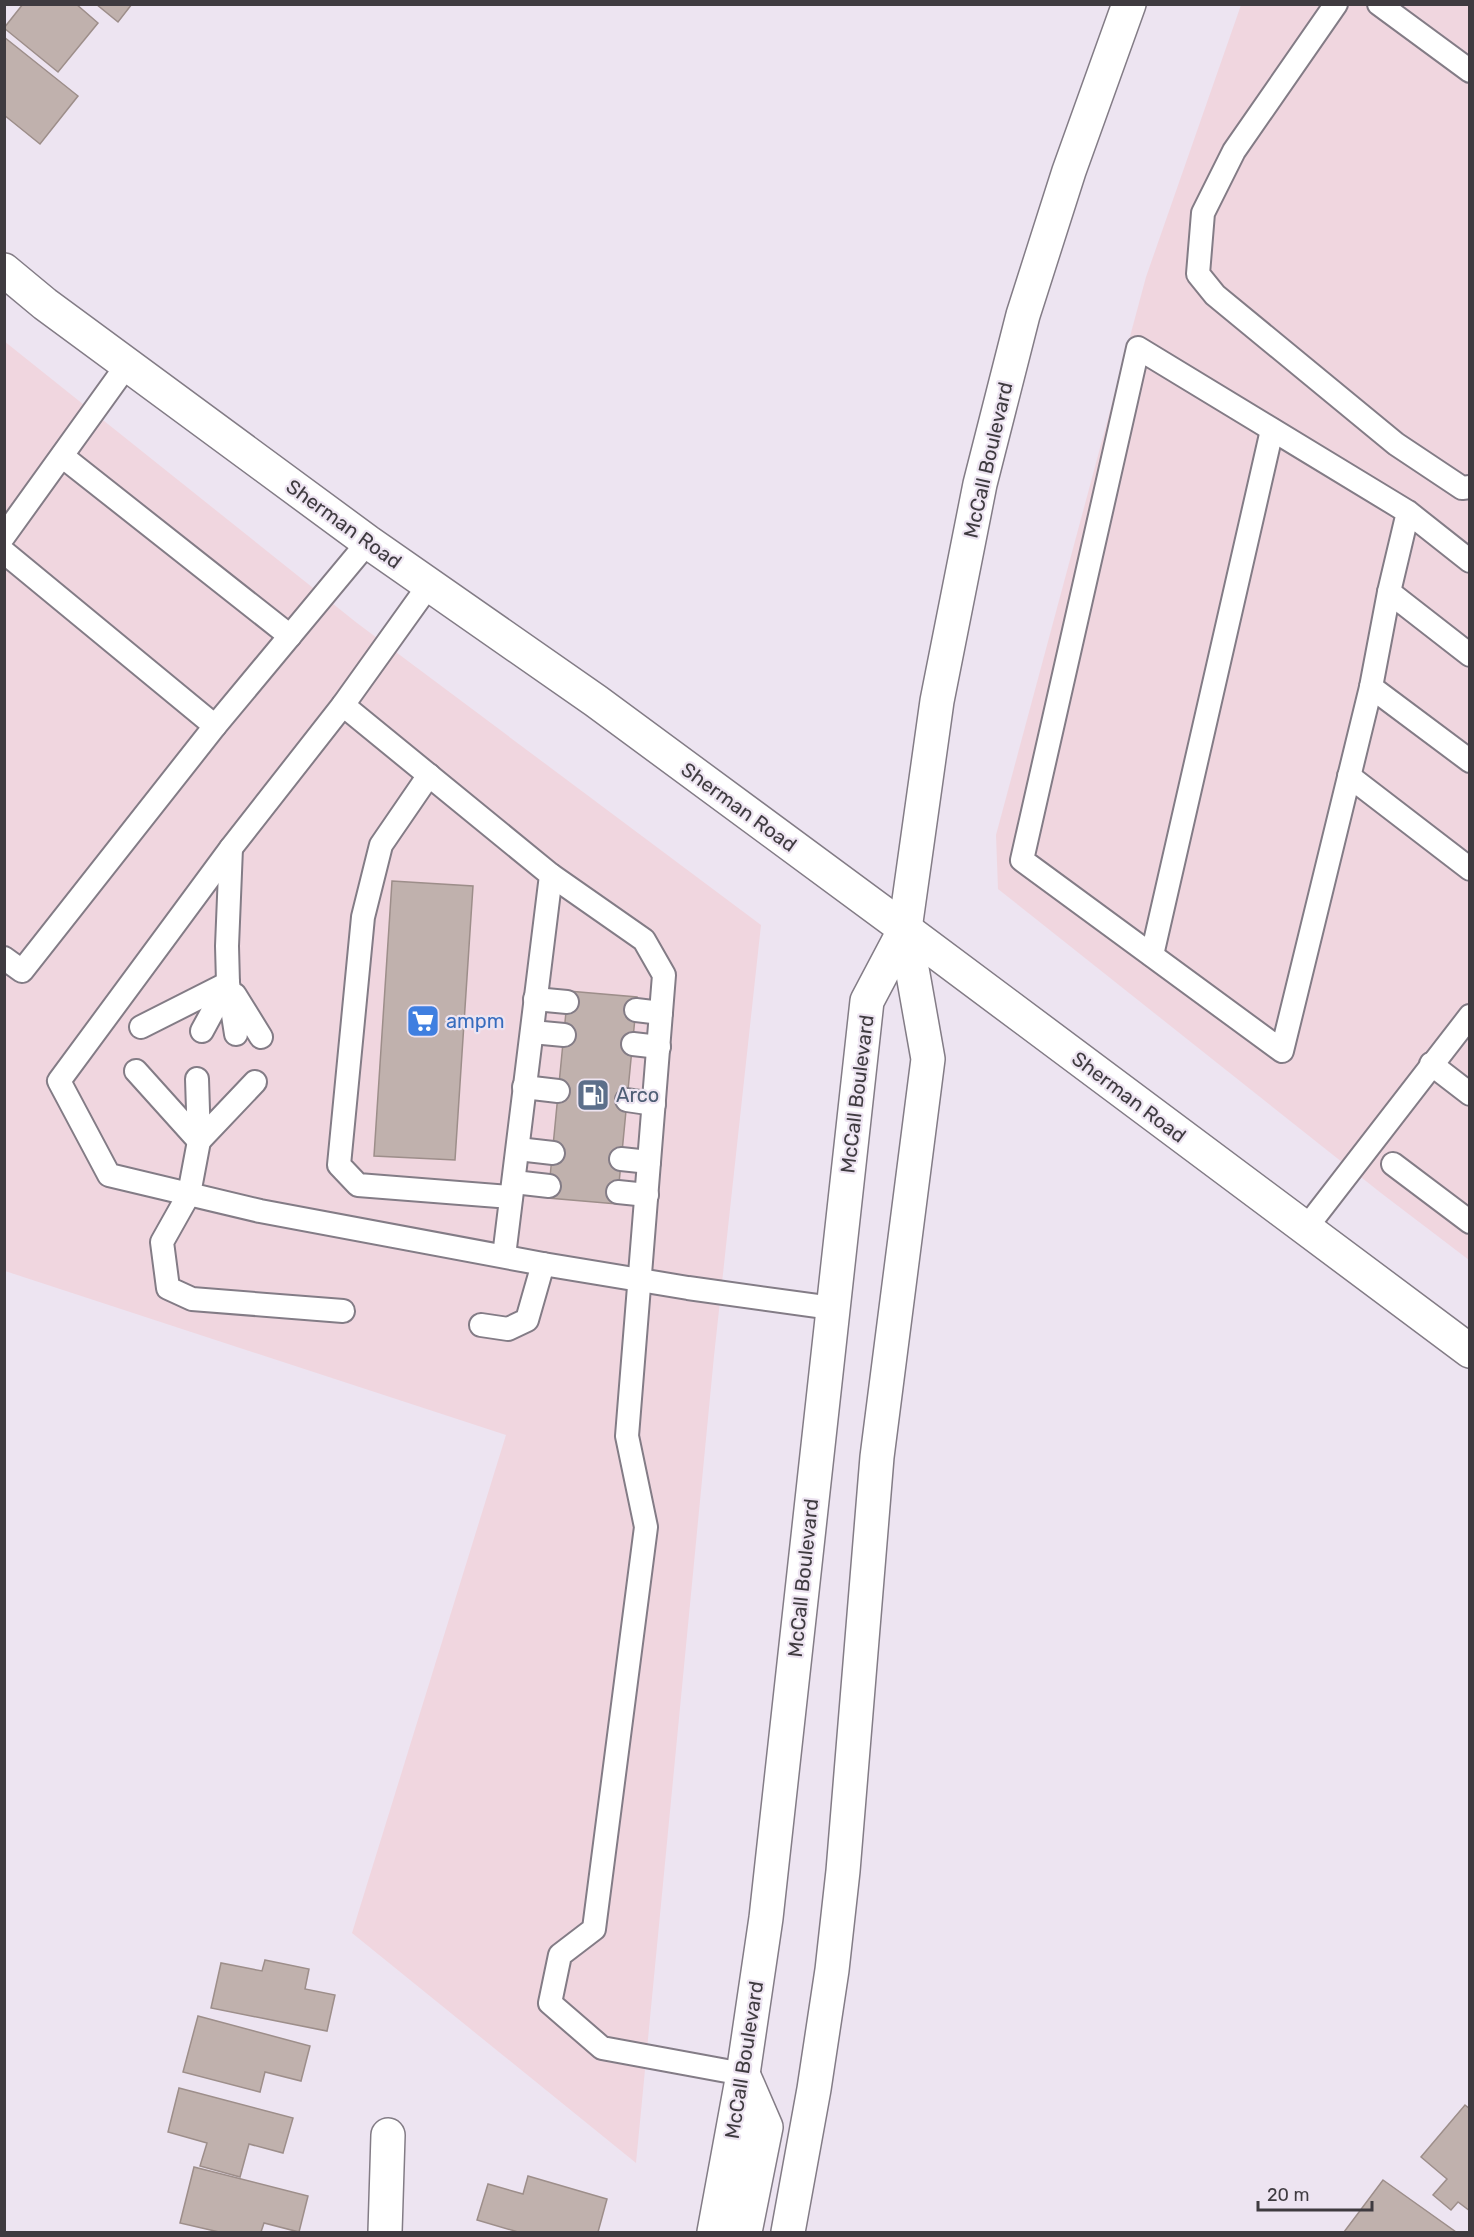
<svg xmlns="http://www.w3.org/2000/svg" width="1474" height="2237" font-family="Rubik,sans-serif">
  <rect width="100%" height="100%" fill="#ede4f1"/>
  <!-- commercial -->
  <g fill="#f0d6df">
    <path d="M1241 5H1469V1260L1381 1193 998 889 996 835 1146 277Z"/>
    <path d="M4 341 357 623 761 925 714 1356 636 2163 352 1933 506 1435 5 1271Z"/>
  </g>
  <!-- building -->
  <g fill="#c0b1ad" stroke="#9d8e8a" stroke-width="1.5">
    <path d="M23 4H76L98 23 58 72 4 28Z"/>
    <path d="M96 4H132L118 22Z"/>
    <path d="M4 37 78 96 40 144 4 115Z"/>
    <path d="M392 881 473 886 455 1160 374 1156Z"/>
    <path d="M568 991 637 997 617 1204 548 1198Z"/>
    <path d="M265 1960 309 1969 305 1989 335 1995 327 2031 211 2008 221 1963 262 1971Z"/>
    <path d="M198 2016 310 2046 301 2081 265 2072 260 2092 183 2072Z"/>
    <path d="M179 2088 293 2118 283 2153 249 2144 240 2177 200 2166 207 2143 168 2132Z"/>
    <path d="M1465 2105 1470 2109V2211L1458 2202 1451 2210 1433 2195 1447 2179 1421 2157Z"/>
    <path d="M194 2167 308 2196 299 2232 264 2223 261 2232H219L180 2223Z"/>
    <path d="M528 2176 607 2199 598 2232H518L477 2220 488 2184 523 2194Z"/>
    <path d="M1383 2180 1456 2232H1344Z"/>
  </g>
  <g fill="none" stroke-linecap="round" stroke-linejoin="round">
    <!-- service casing -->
    <g stroke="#837c86" stroke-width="26">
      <g id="service">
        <path d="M1336 4 1234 151 1203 213 1198 274 1215 295 1396 444 1462 488 1470 487"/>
        <path d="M1379 4 1470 71"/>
        <path d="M62 456 290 636"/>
        <path d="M1408 512 1389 592 1371 687 1282 1051 1022 860 1138 348 1408 512 1470 561"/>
        <path d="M4 536 127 365"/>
        <path d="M4 552 215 726 368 542"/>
        <path d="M429 585 343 705 231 848 59 1081 109 1175 260 1211 543 1264 688 1288 832 1308"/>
        <path d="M1389 592 1470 655"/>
        <path d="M1371 687 1470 761"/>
        <path d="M343 705 551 875 504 1256"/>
        <path d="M429 775 381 845 363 917 339 1165 358 1185 511 1197"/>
        <path d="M1349 776 1470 869"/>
        <path d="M231 848 227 946 228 983 236 1034"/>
        <path d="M551 875 644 940 664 975 627 1436 646 1527 594 1929 560 1955 550 2003 602 2048 743 2074"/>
        <path d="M1152 955 1272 430"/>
        <path d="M4 958 22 971 215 726"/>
        <path d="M235 995 261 1037"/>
        <path d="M535 999 567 1002"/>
        <path d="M636 1010 661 1013"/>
        <path d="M141 1027 228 983"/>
        <path d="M202 1031 228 983"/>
        <path d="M532 1032 564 1035"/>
        <path d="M633 1044 659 1047"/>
        <path d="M1431 1064 1470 1094"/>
        <path d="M136 1071 199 1141"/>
        <path d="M197 1079 199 1141 189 1194 162 1242 168 1288 192 1299 343 1311"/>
        <path d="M524 1087 558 1091"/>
        <path d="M627 1100 654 1104"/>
        <path d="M199 1141 255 1082"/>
        <path d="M518 1149 553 1153"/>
        <path d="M621 1159 649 1162"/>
        <path d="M1393 1164 1470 1222"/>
        <path d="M514 1182 549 1186"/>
        <path d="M618 1192 647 1195"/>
        <path d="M1306 1228 1470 1016"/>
        <path d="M481 1325 508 1329 527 1320 543 1264"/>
      </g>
    </g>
    <!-- minor casing -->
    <g stroke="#837c86" stroke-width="36">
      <path id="minor" d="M385 2232 388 2135"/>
    </g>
    <!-- tertiary casing -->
    <g stroke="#837c86" stroke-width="36">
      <path id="tertiary" d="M4 270 45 304 368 542 596 701 905 929 1470 1351"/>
    </g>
    <!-- secondary casing -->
    <g stroke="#837c86" stroke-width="36">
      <g id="secondary">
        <path d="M743 2074 766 2127 745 2232"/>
        <path d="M714 2232 743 2074 766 1918 867 1001 905 929"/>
        <path d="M788 2232 814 2089 832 1970 843 1871 877 1457 928 1059 905 929 937 701 980 484 1023 315 1069 171 1129 4"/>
      </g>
    </g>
    <!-- service -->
    <use href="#service" stroke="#fff" stroke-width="22"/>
    <!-- minor -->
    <use href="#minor" stroke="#fff" stroke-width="33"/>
    <!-- tertiary -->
    <use href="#tertiary" stroke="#fff" stroke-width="33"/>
    <!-- secondary -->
    <use href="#secondary" stroke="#fff" stroke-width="33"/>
  </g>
  <!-- icons -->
  <defs>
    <g id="supermarket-square" transform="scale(1.725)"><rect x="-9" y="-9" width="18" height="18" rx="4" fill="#3f7fe0" stroke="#ede4f1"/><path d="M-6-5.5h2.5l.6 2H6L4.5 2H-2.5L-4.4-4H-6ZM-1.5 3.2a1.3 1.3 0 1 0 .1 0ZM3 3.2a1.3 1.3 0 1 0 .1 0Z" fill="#fff"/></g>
    <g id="fuel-square" transform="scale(1.725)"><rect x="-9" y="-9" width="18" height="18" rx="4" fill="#5c6f8a" stroke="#ede4f1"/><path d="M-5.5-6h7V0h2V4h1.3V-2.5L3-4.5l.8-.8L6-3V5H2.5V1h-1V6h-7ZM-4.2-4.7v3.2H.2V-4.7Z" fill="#fff"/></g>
  </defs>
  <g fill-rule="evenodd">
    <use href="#supermarket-square" x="423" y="1021"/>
    <use href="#fuel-square" x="593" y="1095"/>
  </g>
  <g text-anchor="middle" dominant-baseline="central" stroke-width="4.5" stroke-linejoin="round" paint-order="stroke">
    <!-- street labels -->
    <g font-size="20" fill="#3f3b40" stroke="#ede4f1">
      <text transform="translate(988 460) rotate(-77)">McCall Boulevard</text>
      <text transform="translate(344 524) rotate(36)">Sherman Road</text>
      <text transform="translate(739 807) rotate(36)">Sherman Road</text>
      <text transform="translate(857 1094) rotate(-83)">McCall Boulevard</text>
      <text transform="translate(1129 1097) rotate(37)">Sherman Road</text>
      <text transform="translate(803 1578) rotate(-84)">McCall Boulevard</text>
      <text transform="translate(744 2060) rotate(-81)">McCall Boulevard</text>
    </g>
    <!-- shop labels -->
    <g font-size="20" fill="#366cbe" stroke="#ede4f1" text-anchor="start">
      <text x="446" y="1021">ampm</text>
    </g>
    <!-- service labels -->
    <g font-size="20" fill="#4e5e75" stroke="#ede4f1" text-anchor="start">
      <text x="616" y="1095">Arco</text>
    </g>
  </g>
  <!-- border -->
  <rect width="1474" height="2237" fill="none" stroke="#3f3b40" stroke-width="12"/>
  <!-- scale -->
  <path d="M1258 2201v9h114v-9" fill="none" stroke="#3f3b40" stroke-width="3"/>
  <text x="1267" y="2201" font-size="18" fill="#3f3b40" stroke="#ede4f1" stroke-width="4.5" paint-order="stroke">20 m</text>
</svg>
